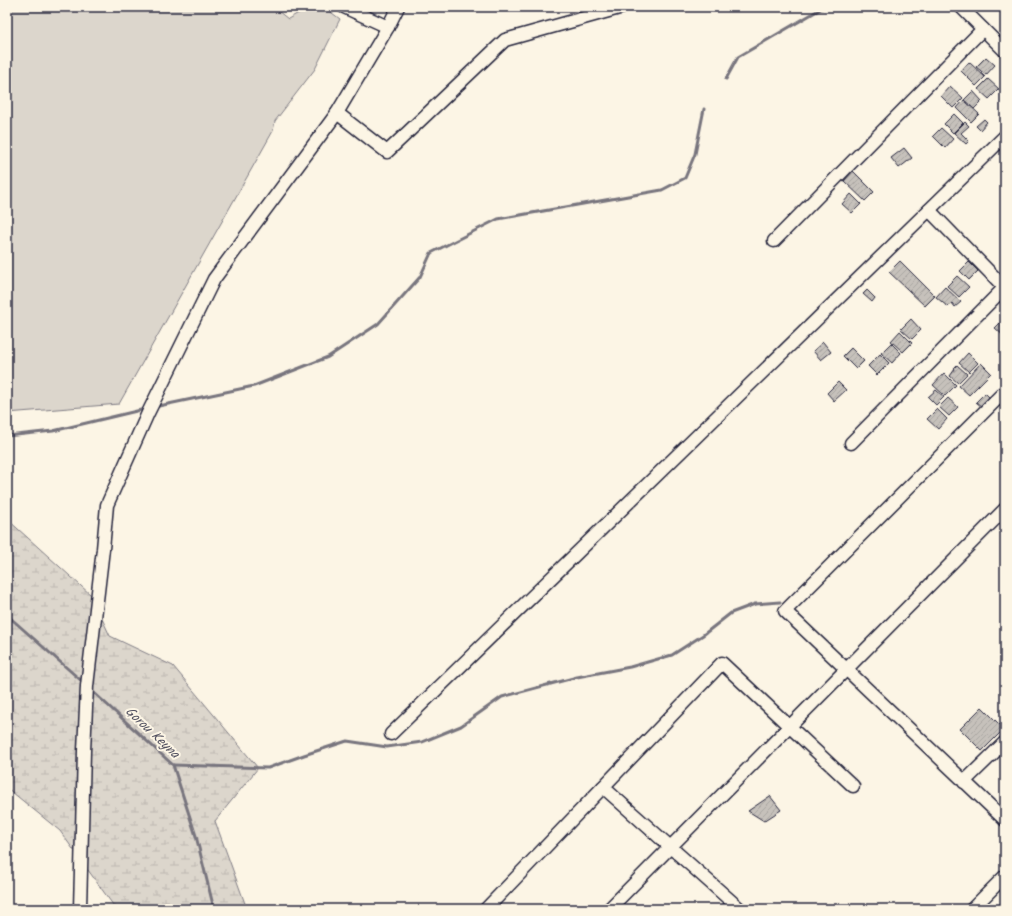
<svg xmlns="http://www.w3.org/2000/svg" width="1012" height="916" font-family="Kalam,sans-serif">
  <defs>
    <pattern id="wetland-marsh" width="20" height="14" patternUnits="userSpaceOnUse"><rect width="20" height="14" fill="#dcd6cc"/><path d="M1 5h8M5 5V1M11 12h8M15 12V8" fill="none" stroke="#bcb7b0"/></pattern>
    <pattern id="building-hatch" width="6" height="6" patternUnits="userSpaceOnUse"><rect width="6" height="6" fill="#c6c1bb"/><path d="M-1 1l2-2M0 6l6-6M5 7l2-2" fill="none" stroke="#aaa6a2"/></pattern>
  </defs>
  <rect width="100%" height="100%" fill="#fcf5e5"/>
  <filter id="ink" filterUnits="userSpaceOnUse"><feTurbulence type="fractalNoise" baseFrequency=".025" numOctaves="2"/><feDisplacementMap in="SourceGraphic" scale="8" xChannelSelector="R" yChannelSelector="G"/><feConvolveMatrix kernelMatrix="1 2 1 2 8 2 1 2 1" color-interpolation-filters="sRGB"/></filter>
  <g filter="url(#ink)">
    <!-- wetland -->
    <path fill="url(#wetland-marsh)" stroke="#7f7c84" d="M7 519 91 595 110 636 173 666 258 768 215 821 247 909H116L60 831 7 788Z"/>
    <!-- garden -->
    <path fill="#dcd6cc" stroke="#7f7c84" d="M7 7H273L288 19 309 7H324L340 19 315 69 275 121 273 131 119 404 7 413Z"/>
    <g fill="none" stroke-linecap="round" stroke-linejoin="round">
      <!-- stream -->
      <g stroke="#78757e" stroke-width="3">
        <path d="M726 79 738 57 824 7"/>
        <path d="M154 407 254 386 328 357 378 324 420 277 431 253 498 219 662 190 685 178 695 154 704 109"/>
        <path d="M7 436 53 431 145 409"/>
        <path d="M7 615 85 684"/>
        <path d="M90 689 173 765 196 836 214 909"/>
        <path d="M173 765 268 768 304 755 347 741 387 747 422 742 461 726 502 697 577 677 630 667 672 655 703 635 731 613 755 604 780 602"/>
        <path d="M832 909H834"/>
      </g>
    </g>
    <!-- building -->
    <g fill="url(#building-hatch)" stroke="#22223b">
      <path d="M986 57 995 65 986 75 976 67Z"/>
      <path d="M969 62 985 77 976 86 961 71Z"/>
      <path d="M988 79 999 89 989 99 978 89Z"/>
      <path d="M950 86 963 98 953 108 941 96Z"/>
      <path d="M973 91 982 101 974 109 964 100Z"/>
      <path d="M964 100 979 114 971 122 957 108Z"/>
      <path d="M954 114 963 123 953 133 944 124Z"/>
      <path d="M984 119 987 122 980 130 976 126Z"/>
      <path d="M965 122 969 126 961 133 969 141 966 144 954 133Z"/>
      <path d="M941 128 953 139 945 148 933 136Z"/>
      <path d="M904 148 912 158 899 168 891 158Z"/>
      <path d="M853 171 874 192 865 201 844 181Z"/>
      <path d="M851 194 861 204 852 213 842 204Z"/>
      <path d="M900 261 935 296 925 306 889 272Z"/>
      <path d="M969 262 978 271 969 280 960 271Z"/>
      <path d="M957 276 969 287 959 297 947 286Z"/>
      <path d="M945 287 961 302 955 307 952 303 948 307 936 297Z"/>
      <path d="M867 290 875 298 872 302 863 294Z"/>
      <path d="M1005 318V337L995 328Z"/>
      <path d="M911 319 921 330 912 339 901 329Z"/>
      <path d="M900 331 912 343 903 352 891 341Z"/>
      <path d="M823 342 831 352 821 360 813 351Z"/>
      <path d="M891 343 901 353 892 363 881 353Z"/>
      <path d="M851 348 864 361 856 369 843 356Z"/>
      <path d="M968 353 978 363 969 372 959 363Z"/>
      <path d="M880 354 889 363 877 375 868 366Z"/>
      <path d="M981 363 991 373 969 395 959 386Z"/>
      <path d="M957 365 967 374 958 383 950 376 955 369 954 368Z"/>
      <path d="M944 373 956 385 945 396 933 385Z"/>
      <path d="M838 382 846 390 834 401 827 393Z"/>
      <path d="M936 390 944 397 936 405 928 397Z"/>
      <path d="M985 393 990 398 982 407 976 402Z"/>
      <path d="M948 398 958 407 949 416 939 407Z"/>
      <path d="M937 409 947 419 938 429 927 419Z"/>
      <path d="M982 707 1004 729 982 751 960 729Z"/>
      <path d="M770 796 781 810 764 821 748 811Z"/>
    </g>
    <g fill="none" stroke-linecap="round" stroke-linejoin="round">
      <!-- street casing -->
      <g stroke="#22223b" stroke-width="15">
        <g id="street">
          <path d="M344 7 388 27"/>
          <path d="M961 7 1005 51"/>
          <path d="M337 113 387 152 505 40 623 7"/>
          <path d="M929 210 1005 288"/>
          <path d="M774 241 983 29"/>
          <path d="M1005 391 785 611 1005 820"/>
          <path d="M851 443 1005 287"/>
          <path d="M391 734 1005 136"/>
          <path d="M964 782 1005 742"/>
          <path d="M603 787 740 909"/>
          <path d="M80 909 84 751 87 686 103 549 107 505 148 413 214 279 337 113 388 27 398 7"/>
          <path d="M486 909 722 663 853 786"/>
          <path d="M609 909 1005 509"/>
          <path d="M972 909 1005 876"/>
        </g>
      </g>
      <!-- street -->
      <use href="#street" stroke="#fcf5e5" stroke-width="12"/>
    </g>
  </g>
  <g text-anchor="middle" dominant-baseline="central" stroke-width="4" stroke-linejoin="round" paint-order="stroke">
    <!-- water labels -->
    <g font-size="13" font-style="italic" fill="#545362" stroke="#fcf5e5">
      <text transform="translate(152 733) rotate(43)">Gorou Keyna</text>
    </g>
  </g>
  <!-- margin -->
  <rect width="1012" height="916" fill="none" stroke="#fcf5e5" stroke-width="24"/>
  <rect x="12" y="12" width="988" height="892" fill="none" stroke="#22223b" stroke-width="1.5" filter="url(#ink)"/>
</svg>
